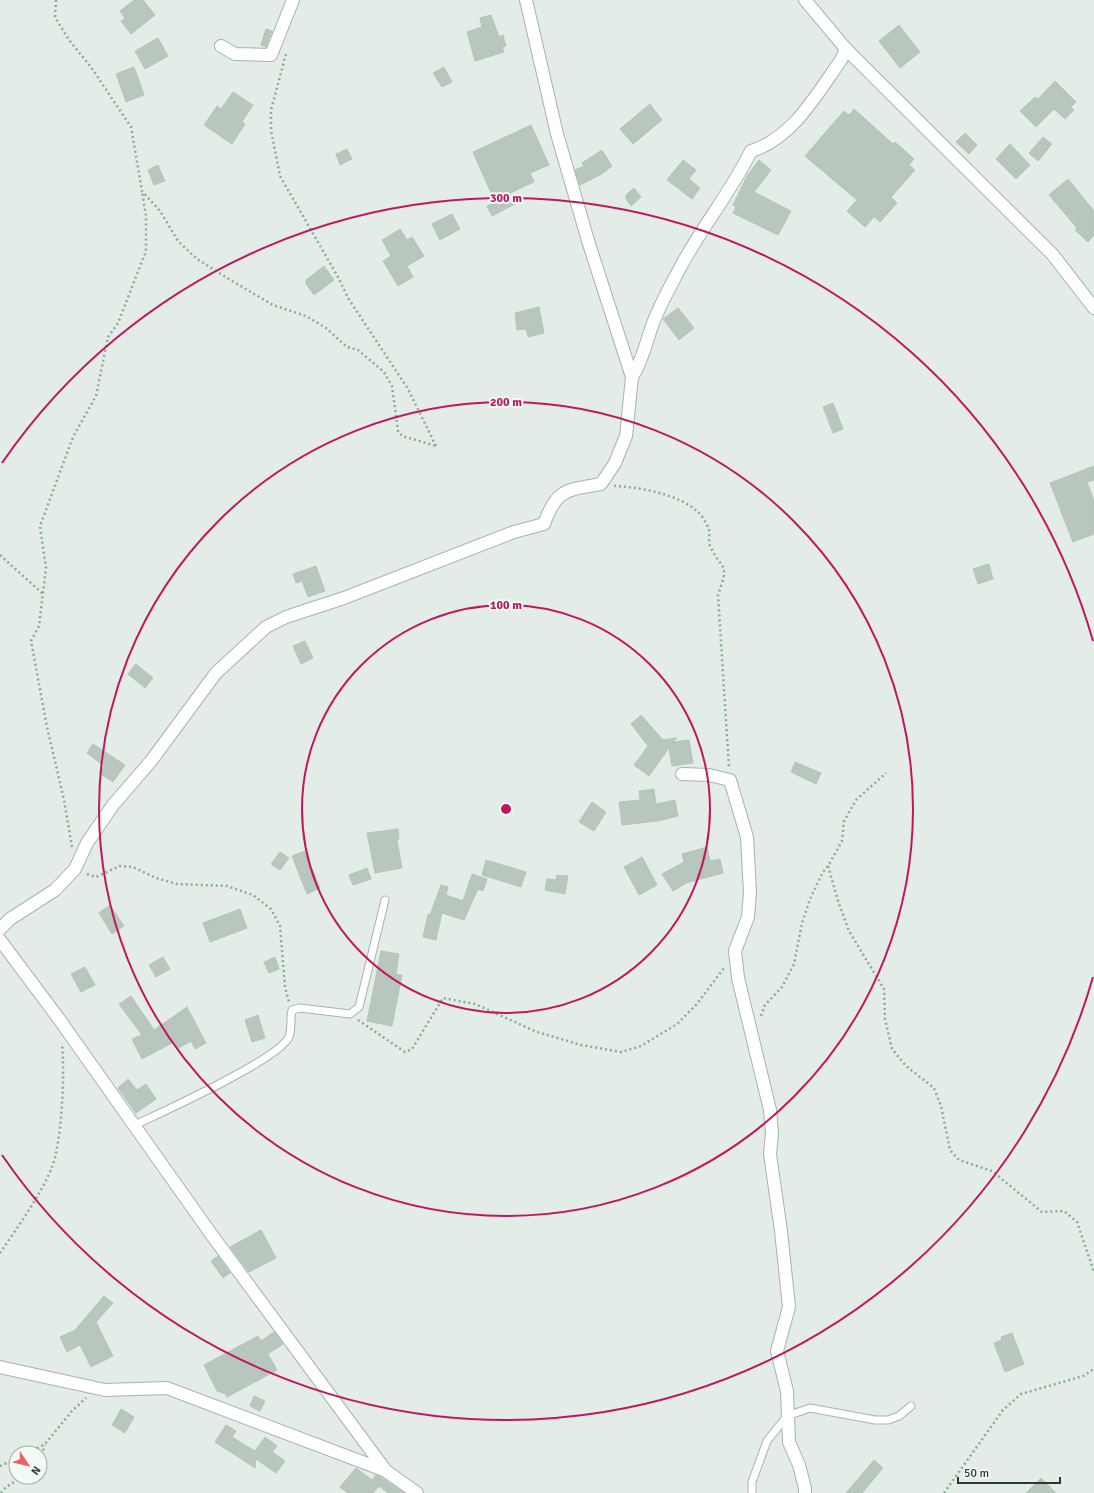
<svg xmlns="http://www.w3.org/2000/svg" width="1094" height="1493" font-family="Signika,sans-serif">
  <rect width="100%" height="100%" fill="#e3ece6"/>
  <!-- building -->
  <g fill="#b8c7be" stroke="#b6c5bb">
    <path d="M134 0H143L155 15 131 34 121 21 125 18 120 11Z"/>
    <path d="M491 15 499 37 503 35 506 46 502 47 504 52 475 61 467 32 482 27 480 18Z"/>
    <path d="M899 25 920 52 900 68 879 41Z"/>
    <path d="M266 29 272 31 266 47 261 45Z"/>
    <path d="M158 38 168 56 145 69 135 51Z"/>
    <path d="M134 67 144 95 126 102 116 74Z"/>
    <path d="M444 67 452 82 442 87 433 73Z"/>
    <path d="M1055 81 1076 102 1071 107 1074 110 1065 119 1054 109 1036 127 1020 111 1035 97 1038 99Z"/>
    <path d="M233 92 253 105 242 122 245 124 232 144 204 125 217 106 221 109Z"/>
    <path d="M650 104 662 120 633 144 620 129Z"/>
    <path d="M854 109 893 144 895 142 914 159 909 165 915 170 891 197 897 203 880 222 874 217 865 227 847 211 857 200 805 156 844 111 849 115Z"/>
    <path d="M531 125 549 165 530 173 534 182 510 193 515 204 492 216 487 206 495 202 473 152Z"/>
    <path d="M965 133 977 145 969 154 956 142Z"/>
    <path d="M1043 137 1052 144 1038 161 1029 153Z"/>
    <path d="M1010 144 1030 165 1016 179 996 159Z"/>
    <path d="M347 149 352 159 340 165 336 154Z"/>
    <path d="M602 150 612 166 602 174 580 185 575 170 584 166 582 163Z"/>
    <path d="M683 160 696 170 689 179 700 188 692 199 667 180Z"/>
    <path d="M759 160 771 170 754 192 791 211 778 235 733 213 736 207 733 205 747 176Z"/>
    <path d="M158 165 165 181 154 185 148 170Z"/>
    <path d="M1068 179 1094 211V235L1088 242 1075 230 1077 228 1049 195Z"/>
    <path d="M634 188 641 197 631 206 626 199V195Z"/>
    <path d="M452 214 460 229 440 240 432 224Z"/>
    <path d="M400 229 407 240 412 237 424 256 407 266 413 277 398 286 383 261 391 256 382 240Z"/>
    <path d="M324 266 334 280 314 295 306 284V280Z"/>
    <path d="M539 307 544 333 528 337 526 329 517 330 515 313Z"/>
    <path d="M678 308 694 328 679 340 663 319Z"/>
    <path d="M833 403 843 429 833 433 823 407Z"/>
    <path d="M1094 466V480L1087 482 1094 501V534L1073 542 1050 483Z"/>
    <path d="M989 564 993 579 978 584 973 569Z"/>
    <path d="M316 566 325 591 308 597 302 581 296 583 293 574Z"/>
    <path d="M305 641 313 658 301 664 293 646Z"/>
    <path d="M136 664 153 678 145 688 128 674Z"/>
    <path d="M641 715 663 740 677 738 673 742 689 740 693 763 672 766 669 748 649 776 634 765 648 746 631 724Z"/>
    <path d="M93 744 125 765 113 782 99 773 104 766 87 753Z"/>
    <path d="M795 762 821 773 816 784 791 772Z"/>
    <path d="M654 789 656 804 675 800 678 816 658 821 622 825 619 802 640 800 639 791Z"/>
    <path d="M592 802 606 812 594 831 579 822Z"/>
    <path d="M398 829 399 839 397 840 402 868 375 873 367 833Z"/>
    <path d="M707 847 710 861 720 859 723 873 686 883 673 891 662 874 684 862 682 854Z"/>
    <path d="M305 851 320 888 307 894 292 856Z"/>
    <path d="M280 852 289 858 280 870 271 864Z"/>
    <path d="M642 857 657 885 639 895 624 867Z"/>
    <path d="M486 860 526 872 521 887 482 875Z"/>
    <path d="M367 868 371 879 353 885 349 875Z"/>
    <path d="M472 874 487 879 483 891 478 889 464 920 442 913 436 940 423 937 428 914 430 915 441 885 448 887 446 895 463 901Z"/>
    <path d="M557 875 568 876 565 894 545 890 547 879 556 880Z"/>
    <path d="M110 905 124 926 112 934 99 913Z"/>
    <path d="M240 909 247 928 210 942 203 923Z"/>
    <path d="M381 951 399 954 396 974 402 975 392 1026 367 1021Z"/>
    <path d="M163 957 170 969 156 977 149 965Z"/>
    <path d="M275 957 279 969 269 973 264 962Z"/>
    <path d="M85 967 95 985 81 992 71 974Z"/>
    <path d="M131 996 154 1030 187 1007 206 1043 195 1049 191 1041 177 1049 174 1042 142 1059 132 1039 142 1035 119 1004Z"/>
    <path d="M258 1015 265 1038 252 1042 245 1020Z"/>
    <path d="M128 1079 137 1090 146 1084 156 1099 136 1113 118 1088Z"/>
    <path d="M261 1230 276 1258 249 1272 230 1247Z"/>
    <path d="M218 1256 230 1273 223 1278 211 1261Z"/>
    <path d="M104 1296 113 1303 96 1322 113 1356 91 1367 80 1345 67 1352 60 1337 75 1330Z"/>
    <path d="M274 1332 283 1344 268 1354 277 1370 227 1397 226 1394 217 1391 204 1365 258 1336 261 1341Z"/>
    <path d="M1012 1333 1024 1364 1005 1372 994 1343 1002 1340 1001 1337Z"/>
    <path d="M254 1396 265 1401 260 1411 250 1406Z"/>
    <path d="M121 1409 134 1417 125 1433 112 1425Z"/>
    <path d="M226 1425 236 1431 232 1437 255 1451 265 1437 277 1446 272 1452 285 1461 276 1473 256 1459 255 1468 215 1442Z"/>
    <path d="M874 1460 883 1468 862 1493H846Z"/>
    <path d="M356 1468 372 1480 376 1475 382 1478 404 1493H388L379 1486 373 1493H348L340 1487Z"/>
    <path d="M1041 1478 1056 1493H1026Z"/>
  </g>
  <g fill="none" stroke-linecap="round" stroke-linejoin="round">
    <!-- lane casing -->
    <g stroke="#a6b4ac" stroke-width="9">
      <g id="lane">
        <path d="M135 1125C162 1112 278 1060 289 1037 292 1030 290 1018 292 1010L300 1008 350 1014 359 1007 385 900"/>
        <path d="M752 1493V1482L767 1441 787 1416 810 1408 875 1420H888L899 1416 911 1406"/>
      </g>
    </g>
    <!-- street casing -->
    <g stroke="#a6b4ac" stroke-width="14">
      <g id="street">
        <path d="M221 46 235 54 271 55 293 0"/>
        <path d="M632 377C642 362 646 343 652 326 659 306 670 287 680 268 701 228 731 192 751 151 792 139 817 94 841 60L846 49"/>
        <path d="M682 774 709 775 730 780 747 837 750 892 748 917 735 951 738 978 770 1110 772 1133 770 1154 781 1231 789 1307 777 1351 787 1391 789 1442 799 1465 805 1488V1493"/>
        <path d="M0 929 10 919 55 890 75 869 87 843 113 805 151 761 216 673 266 627 286 617 344 598 514 532 544 524C557 488 567 490 601 484L615 463 626 436 632 377 589 244 557 134 526 0"/>
        <path d="M0 940 59 1019 211 1234 386 1471 417 1493"/>
        <path d="M0 1367 105 1390 167 1388 386 1471"/>
      </g>
    </g>
    <!-- secondary casing -->
    <g stroke="#a2b7ab" stroke-width="14">
      <path id="secondary" d="M805 0 846 49 1053 255 1094 308"/>
    </g>
    <!-- path -->
    <g stroke="#85ae97" stroke-width="2.5" stroke-dasharray="2 3" stroke-linecap="butt">
      <path d="M56 0 55 17 69 40 91 67 131 127 142 191 160 211 178 241 197 259 232 281 273 305 306 316 326 328 347 347 358 350 384 372 392 386 398 431 402 436 436 446"/>
      <path d="M286 54 271 110V130L280 176 338 277 348 298 408 389 436 446"/>
      <path d="M614 486C639 487 679 494 698 512 702 515 708 526 709 530 710 535 708 541 710 546 723 573 730 561 718 595L729 767"/>
      <path d="M0 555 43 594"/>
      <path d="M72 847 64 800 47 727 31 641 39 626 46 568 40 526 73 437 96 396 108 337 118 323 146 251V216L142 191"/>
      <path d="M828 866 838 901 849 931 884 989 885 1019 892 1049 906 1066 934 1088 941 1106 950 1150 959 1160 992 1171 1042 1212 1064 1211 1077 1222 1094 1272"/>
      <path d="M87 874 96 877 120 866 133 867 156 878 177 884 227 886 253 895 271 909 280 926 285 987 289 1002"/>
      <path d="M761 1016 765 1005 782 987 794 964 802 923 810 899 823 872 828 866 842 841 844 821 856 800 886 773"/>
      <path d="M358 1020 405 1052 412 1049 443 998 475 1004 537 1032 581 1045 621 1052 641 1046 677 1024 696 1005 724 968"/>
      <path d="M0 1253C17 1228 41 1195 52 1167 62 1141 65 1073 62 1045"/>
      <path d="M28 1453 45 1444 72 1411 86 1398"/>
      <path d="M40 1460 45 1445"/>
      <path d="M0 1466 16 1459"/>
      <path d="M1 1493 6 1487 22 1477"/>
      <path d="M944 1493 1003 1410 1021 1394 1083 1376 1094 1369"/>
    </g>
    <!-- lane -->
    <use href="#lane" stroke="#fff" stroke-width="7"/>
    <!-- street -->
    <use href="#street" stroke="#fff" stroke-width="12"/>
    <!-- secondary -->
    <use href="#secondary" stroke="#fff" stroke-width="12"/>
  </g>
  <!-- distance rings -->
  <g fill="none" stroke="#c2185b" stroke-width="2">
    <circle cx="506" cy="809" r="204"/>
    <circle cx="506" cy="809" r="407"/>
    <path d="M1093 977A611 611 0 0 1 2 1155M2 463A611 611 0 0 1 1093 641"/>
  </g>
  <circle cx="506" cy="809" r="6" fill="#c2185b" stroke="#f3f9f5" stroke-width="2"/>
  <g font-size="12" text-anchor="middle" font-weight="bold" fill="#c2185b" stroke="#f3f9f5" stroke-width="4" stroke-linejoin="round" paint-order="stroke">
    <text x="506" y="202">300 m</text>
    <text x="506" y="406">200 m</text>
    <text x="506" y="609">100 m</text>
  </g>
  <!-- north arrow -->
  <g transform="translate(28 1465) rotate(125)"><circle r="19" fill="#f3f9f5" stroke="#a0aea6"/>
  <path d="M0-3L7 15L0 10L-7 15Z" fill="#eb6262"/>
  <text y="-6" font-size="11" font-weight="bold" text-anchor="middle" fill="#233d30">N</text>
  </g>
  <!-- scale -->
  <path d="M958 1477v6h102v-6" fill="none" stroke="#233d30" stroke-width="2"/>
  <text x="964" y="1477" font-size="12" fill="#233d30" stroke="#f3f9f5" stroke-width="3" paint-order="stroke">50 m</text>
</svg>
